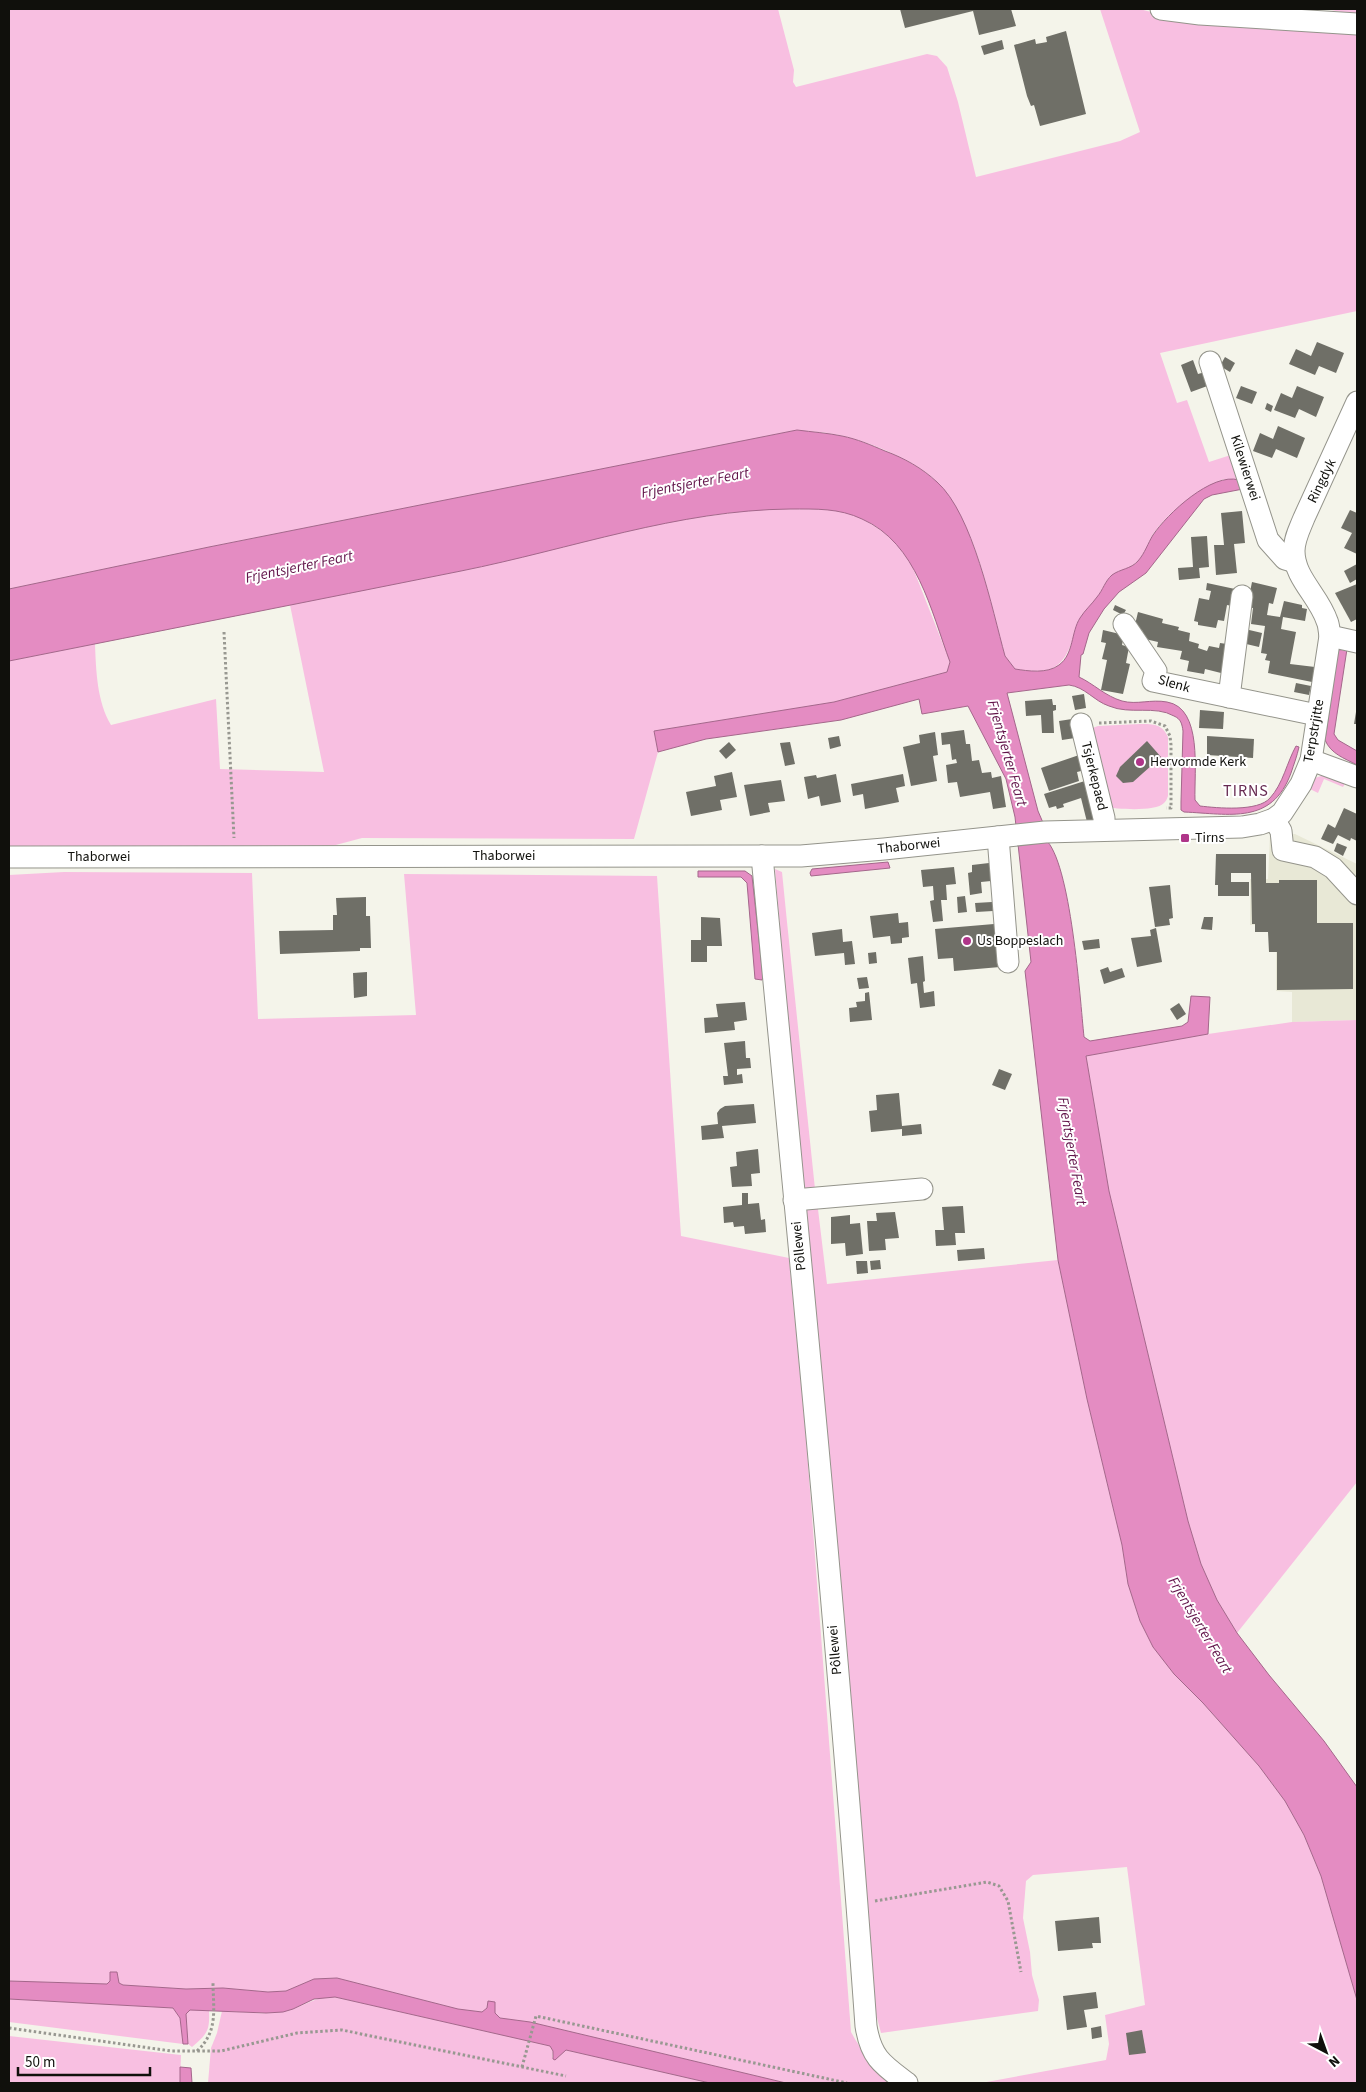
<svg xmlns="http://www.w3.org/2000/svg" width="1366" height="2092" font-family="'Source Sans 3',sans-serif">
  <rect width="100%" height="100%" fill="#f4f4ea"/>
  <!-- built -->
  <path fill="#e8e8d6" d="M1295 834 1357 864V1020L1292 1022V992L1276 991V925H1250V879H1268L1270 835Z"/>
  <!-- green -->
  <g fill="#f8bfe1">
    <path d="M9 9H778L794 70 793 82 796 87 927 54 937 56 947 67 958 102 976 177 1120 141 1140 132 1100 9H1139L1172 17 1357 33V311L1160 353 1177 403 1187 400 1209 462 1237 453 1248 489 1224 479C1197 490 1170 510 1153 534 1148 543 1145 554 1138 561 1129 570 1116 571 1108 579L1071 644C1060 674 1043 673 1015 669L1005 656C990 602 977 525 938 483 919 462 870 442 843 436 828 432 812 432 797 430L209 547 9 589Z"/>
    <path d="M1254 9H1357V15L1331 10Z"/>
    <path d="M761 509H813L843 511 865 520 885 533 898 545 911 563 950 662 947 672 834 702 654 731 658 752 634 839 362 838 317 850 9 852V661L95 644C96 670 97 702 111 725L216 699 220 769 324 772 290 605 466 570 672 521Z"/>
    <path d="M1140 724C1154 724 1162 724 1168 737V796C1167 799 1166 801 1164 803 1156 812 1117 809 1105 807L1087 730 1098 726Z"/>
    <path d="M1327 774 1347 780 1343 787 1324 779 1318 793 1308 788 1315 778Z"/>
    <path d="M775 869 782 872 787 922 815 1189 802 1190Z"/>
    <path d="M64 872 252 873 258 1019 416 1015 404 874 657 876 681 1236 789 1258 806 1437 851 2032C862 2052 875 2070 893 2083H786L530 2022 500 2018 487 2008 482 2012 458 2009 337 1978 314 1979 286 1991 268 1992 223 1988 186 1989 123 1985 119 1983 117 1972H110V1981L107 1984 9 1981V875Z"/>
    <path d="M1357 1020V1482L1237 1633 1217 1600 1201 1564 1188 1521 1109 1191 1086 1056 1208 1034 1292 1022Z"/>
    <path d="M817 1201 827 1284 1058 1260 1087 1399 1122 1545 1128 1584 1140 1621 1174 1674 1203 1703 1259 1766 1285 1801 1304 1835 1321 1876 1357 2000V2083H981L1106 2060 1109 2044 1105 2015 1145 2005 1127 1867 1033 1875 1026 1881 1023 1918 1030 1952 1032 1975 1039 2000 1038 2011 881 2033 875 2010 801 1202Z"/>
    <path d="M325 1997H335L550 2046 553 2051 552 2057 555 2060 566 2050 710 2083H208L211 2048 217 2033 222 2011C242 2011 265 2016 285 2011 299 2008 311 2000 325 1997Z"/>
    <path d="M9 1999 173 2008 180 2018 183 2044 9 2022Z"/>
    <path d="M190 2010H209C210 2031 207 2034 192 2047L188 2044 186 2014Z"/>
    <path d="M9 2036 181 2055 180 2083H9Z"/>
  </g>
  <!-- water -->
  <g fill="#e48cc2" stroke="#a4678b">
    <path d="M797 430C812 432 828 433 842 436 857 439 871 445 885 451 904 458 922 468 937 482 973 514 992 609 1005 656L1015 669C1028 671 1047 674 1059 665 1074 654 1071 632 1080 618 1085 610 1092 604 1097 597 1103 590 1105 581 1112 575 1120 569 1131 569 1138 561 1145 553 1148 543 1153 535 1167 514 1212 472 1239 480L1243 489 1212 495 1204 499 1146 573 1119 592 1104 609 1089 633 1083 654 1081 655 1079 677C1094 684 1105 696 1122 701 1137 705 1151 699 1167 702 1203 708 1194 772 1195 800L1200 806C1217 808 1258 812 1270 798 1283 784 1287 762 1296 746L1299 747C1297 756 1294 764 1291 773 1272 825 1230 814 1184 812L1181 810V802L1183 731C1182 724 1181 719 1174 716 1155 705 1130 715 1109 706 1094 701 1085 687 1069 685L1007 693 1038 811 1044 825 1045 839C1071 861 1080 999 1084 1037L1090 1041 1182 1026 1188 1022 1191 996 1210 997 1208 1034 1086 1056 1109 1191 1188 1521 1201 1564 1217 1600 1237 1633 1269 1675 1324 1741 1357 1787V2000L1321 1876 1304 1835 1285 1801 1259 1766 1203 1703 1174 1674 1153 1647 1140 1621 1128 1584 1122 1545 1087 1399 1058 1260 1025 971 1031 962 1015 817 1006 779 968 706 922 714 919 699 841 720 706 739 658 752 654 731 834 702 947 672 950 662C931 611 917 543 862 519 839 508 816 509 790 509 678 510 571 549 461 571 311 601 160 631 9 661V589L209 547Z"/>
    <path d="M1347 649 1334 734 1338 740 1357 751V765C1344 758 1331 754 1325 740L1338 650Z"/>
    <path d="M888 862 890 868 811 876 810 873 812 869Z"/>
    <path d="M698 871H745L752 876 763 977 762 980 755 979 747 883 741 877H698Z"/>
    <path d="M110 1972H117L119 1983 123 1985 186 1989 223 1988 268 1992 286 1991 314 1979 337 1978 458 2009 482 2012 487 2008 488 2001 495 2002V2013L500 2018 530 2022 786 2083H710L566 2050 555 2060 553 2059V2051L550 2046 335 1997 314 1999 293 2009 283 2012 266 2013 190 2010 186 2014 188 2044H183L180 2018 173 2008 9 1999V1981L107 1984 110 1981Z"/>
    <path d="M180 2067 191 2068 192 2083H180Z"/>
  </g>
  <!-- building -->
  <g fill="#6f6f67">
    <path d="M900 9H1011L1016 26 979 35 973 11 905 28Z"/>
    <path d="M1066 31 1086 114 1040 126 1034 105 1031 106 1027 96 1014 45 1035 39 1036 44 1047 42 1046 37Z"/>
    <path d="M1002 40 1004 49 984 55 981 46Z"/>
    <path d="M1317 342 1344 353 1336 373 1319 366 1315 375 1289 364 1296 349 1311 356Z"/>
    <path d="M1225 357 1235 363 1230 372 1220 366Z"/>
    <path d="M1193 360 1198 374 1205 372 1210 385 1191 392 1181 365Z"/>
    <path d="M1241 386 1257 392 1252 404 1236 398Z"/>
    <path d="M1297 386 1324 397 1316 417 1299 409 1295 418 1274 410 1281 393 1292 398Z"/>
    <path d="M1267 403 1273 406 1271 412 1265 409Z"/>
    <path d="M1278 426 1305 438 1297 458 1276 449 1272 458 1253 451 1260 433 1273 439Z"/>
    <path d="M1350 510 1357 513V554L1344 548 1352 533 1341 528Z"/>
    <path d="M1242 511 1245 543 1234 544 1237 573 1216 575 1214 545H1224L1221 513Z"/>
    <path d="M1207 536 1209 567 1199 568 1200 578 1179 580 1178 568 1193 567 1191 537Z"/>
    <path d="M1357 564V579L1350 583 1344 571Z"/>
    <path d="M1252 582 1277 588 1273 604 1269 603 1267 615 1280 617 1284 601 1302 605V608L1307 609 1305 621 1283 617 1281 629 1296 632 1290 664 1315 667 1312 682 1268 673 1270 661 1265 660 1267 654 1261 653 1265 626 1251 624 1253 608 1247 607Z"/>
    <path d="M1207 583 1235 589 1232 606 1227 605 1224 621 1218 620 1216 628 1198 625V622L1194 621 1199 598 1209 600 1211 591 1206 590Z"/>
    <path d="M1357 584V619L1351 622 1335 593Z"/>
    <path d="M1115 605 1126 610 1123 615 1113 610Z"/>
    <path d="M1138 612 1163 619 1162 623 1179 627 1178 630 1190 633 1189 641 1199 644 1198 648 1207 651 1209 646 1219 648 1220 643 1227 644 1221 673 1205 669 1204 674 1187 671 1189 661 1180 659 1182 651 1157 647 1158 642 1141 638 1143 631 1134 629Z"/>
    <path d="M1245 629 1262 633 1259 647 1242 643Z"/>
    <path d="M1103 630 1124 635 1122 645 1129 647 1126 663 1130 664 1123 694 1101 690 1107 660 1102 659 1106 643 1101 642Z"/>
    <path d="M1296 683 1311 686 1309 695 1294 692Z"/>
    <path d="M1084 694 1086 708 1075 710 1072 696Z"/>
    <path d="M1052 699 1053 705H1056V710L1053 711 1054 733H1042L1041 715 1026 716 1025 701Z"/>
    <path d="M1200 710 1224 712 1223 729 1199 728Z"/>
    <path d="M1356 712H1357V724H1354Z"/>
    <path d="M1072 719 1075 738 1062 740 1059 721Z"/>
    <path d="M964 730 966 744H970L972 761 979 760 982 773 991 772 992 778 1001 776 1006 807 993 809 990 792 960 797 957 782 948 783 946 765 957 763 956 759 952 760 950 744 942 745 941 733Z"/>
    <path d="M935 732 938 755 933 756 937 781 911 786 903 747 920 743 919 735Z"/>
    <path d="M839 736 841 746 830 749 828 738Z"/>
    <path d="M1207 736 1254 739 1253 758 1207 755Z"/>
    <path d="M1147 741 1161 757 1133 782 1123 783 1116 776 1120 767Z"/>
    <path d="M729 742 736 750 726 759 719 751Z"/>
    <path d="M790 742 795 764 785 766 780 743Z"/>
    <path d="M1085 753 1089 769 1077 772 1079 781 1049 791 1041 768Z"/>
    <path d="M732 772 737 797 720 800 722 810 691 816 686 792 716 786 714 776Z"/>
    <path d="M836 774 841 802 821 806 819 796 808 799 804 777 816 775 817 778Z"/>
    <path d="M903 774 905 786 896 788 899 802 865 809 863 794 853 796 851 784Z"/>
    <path d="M1091 779 1100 819 1087 822 1081 798 1063 804 1064 807 1057 809 1056 806 1049 808 1044 794Z"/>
    <path d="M781 780 785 801 768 803 770 812 750 816 744 785Z"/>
    <path d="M1344 808 1357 814V841L1351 838 1350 841 1338 835 1333 844 1321 839 1328 824 1335 828Z"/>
    <path d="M1337 843 1347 847 1343 856 1334 851Z"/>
    <path d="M1216 854H1266V883H1279V880H1317V923H1353V989L1277 990V952H1269L1268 932H1255V924H1252L1251 873H1231V882H1249V896H1218V885H1215Z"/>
    <path d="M989 863 991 881 981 882 982 893 970 895 968 873 972 872V865Z"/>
    <path d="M954 867 956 884 946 885 947 900H941L943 921 933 922 930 901 934 900 933 886 923 887 921 870Z"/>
    <path d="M1170 885 1173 918 1169 919 1170 925 1155 927 1149 887Z"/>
    <path d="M965 896 967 912 958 913 957 897Z"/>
    <path d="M366 897V916H370L371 948H360V951L280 954 279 931 333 930V915H337L336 898Z"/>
    <path d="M992 902 993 911 976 912 975 903Z"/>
    <path d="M898 913 899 923 908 922 909 937 902 938V943L891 944 890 936 873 938 870 916Z"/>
    <path d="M701 917 720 918 722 946H707V962H691V940H701Z"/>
    <path d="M1204 917H1213L1212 930 1201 929Z"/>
    <path d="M994 924 1000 967 954 971 953 958 938 959 935 929Z"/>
    <path d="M1156 928 1162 962 1137 967 1131 938 1151 936 1150 930Z"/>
    <path d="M842 929 843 942 852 941 855 964 845 965 844 953 815 956 812 933Z"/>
    <path d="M1099 939 1100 948 1084 950 1082 941Z"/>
    <path d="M876 952 877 963 869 964 868 953Z"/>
    <path d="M923 956 925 981 923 982 924 993 934 991 935 1006 920 1008 917 983 911 984 908 958Z"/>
    <path d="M1108 967 1110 972 1122 968 1125 977 1104 984 1100 970Z"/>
    <path d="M367 972V996L354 998 353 973Z"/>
    <path d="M867 977 869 988 859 989 857 978Z"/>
    <path d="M869 992 872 1020 850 1022 849 1008 857 1007 856 1002 865 1001V993Z"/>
    <path d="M745 1002 747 1020 734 1022 735 1030 705 1033 704 1018 718 1017 716 1004Z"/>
    <path d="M1179 1003 1186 1014 1177 1020 1170 1009Z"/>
    <path d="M745 1041 746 1058H750L751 1068 737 1069V1075L742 1074 743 1083 724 1085 723 1076H728L724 1043Z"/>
    <path d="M999 1069 1012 1074 1005 1090 992 1085Z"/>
    <path d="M899 1093 902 1126 921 1124 922 1134 902 1136V1129L871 1132 869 1111 877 1110 876 1095Z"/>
    <path d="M754 1104 756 1123 722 1126 724 1138 702 1140 701 1126 718 1124 717 1113 720 1109 725 1106Z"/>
    <path d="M758 1149 760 1173 751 1174 752 1186 732 1187 730 1167 737 1166 736 1152Z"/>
    <path d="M742 1193H748V1204L759 1203 761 1220 765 1219 766 1232 745 1234 744 1226 734 1227 733 1222 724 1223 723 1207 742 1205Z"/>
    <path d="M963 1206 965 1233H955L956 1245 936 1246 935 1230H944L942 1207Z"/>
    <path d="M895 1212 899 1238 885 1239 886 1250 869 1251 867 1221H877L876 1213Z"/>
    <path d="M850 1215V1224L860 1223 863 1254 846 1256 845 1243 831 1244V1217Z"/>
    <path d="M984 1248 985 1259 958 1261 957 1250Z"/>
    <path d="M880 1260 881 1269 871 1270 870 1261Z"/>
    <path d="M856 1261H867L868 1273 857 1274Z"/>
    <path d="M1099 1917 1101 1943H1092L1093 1948 1058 1951 1055 1921Z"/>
    <path d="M1096 1992 1098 2008 1084 2010 1087 2027 1067 2030 1063 1996Z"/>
    <path d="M1101 2026 1102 2037 1092 2039 1091 2028Z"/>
    <path d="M1142 2030 1146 2053 1129 2055 1126 2033Z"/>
  </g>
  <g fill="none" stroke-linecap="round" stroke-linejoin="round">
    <!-- minor casing -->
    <g stroke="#94948b" stroke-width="23">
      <g id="minor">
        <path d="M1161 9 1200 14 1357 24"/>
        <path d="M1210 362 1268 540 1285 559 1295 562"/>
        <path d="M1124 624 1156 671 1153 681 1317 715"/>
        <path d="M1330 636 1357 642"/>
        <path d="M1229 697 1242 596"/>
        <path d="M1081 724 1104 818V829"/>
        <path d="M1311 760 1357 777"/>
        <path d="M1274 819 1281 831 1283 850 1315 857 1333 868 1357 894"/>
        <path d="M998 837 1008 962"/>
        <path d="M762 856C799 1246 838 1636 866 2026 871 2058 883 2065 907 2083"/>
        <path d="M9 857 801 856 884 849 1045 832 1242 827 1260 824 1274 819 1282 813 1301 784 1311 760 1330 636C1329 631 1329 625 1327 621 1319 596 1294 578 1294 551 1294 539 1300 528 1304 518L1357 402"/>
        <path d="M794 1200 922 1189"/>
      </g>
    </g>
    <!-- path -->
    <g stroke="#989891" stroke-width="3" stroke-dasharray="2.5 2.5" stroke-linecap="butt">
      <path d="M224 632 234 838"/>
      <path d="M1099 723 1151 721 1165 726 1170 736 1171 745V808H1166"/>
      <path d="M875 1901 987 1882 999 1886 1008 1901 1021 1972"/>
      <path d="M9 2028 171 2051H221L297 2033 342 2030 566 2076"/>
      <path d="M197 2051C219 2031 213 2008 213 1981"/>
      <path d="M522 2067 536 2016 847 2083"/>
    </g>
    <!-- minor -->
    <use href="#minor" stroke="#fff" stroke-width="21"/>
  </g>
  <!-- markers -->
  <g fill="#af3589" stroke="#fff" stroke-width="2">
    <circle cx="1140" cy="762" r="5"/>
    <rect x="1180" y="833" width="10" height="10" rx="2.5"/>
    <circle cx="967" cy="941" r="5"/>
  </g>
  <g text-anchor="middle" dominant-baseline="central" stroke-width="4" stroke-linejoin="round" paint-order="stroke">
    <!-- street labels -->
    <g font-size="14" fill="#10100c" stroke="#fff">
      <text transform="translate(1245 468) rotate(72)">Kilewierwei</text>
      <text transform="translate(1322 481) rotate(-64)">Ringdyk</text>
      <text transform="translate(1174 684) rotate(16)">Slenk</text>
      <text transform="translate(1314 731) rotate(-80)">Terpstrjitte</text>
      <text transform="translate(1094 776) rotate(76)">Tsjerkepaed</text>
      <text transform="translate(909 846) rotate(-6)">Thaborwei</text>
      <text x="504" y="856">Thaborwei</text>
      <text x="99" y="857">Thaborwei</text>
      <text transform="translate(799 1246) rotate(-96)">Pôllewei</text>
      <text transform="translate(835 1650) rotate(-95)">Pôllewei</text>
    </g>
    <!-- poi labels -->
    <g font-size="14" fill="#10100c" stroke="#fff" text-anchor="start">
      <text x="1150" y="762">Hervormde Kerk</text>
      <text x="1195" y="838">Tirns</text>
      <text x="977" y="941">Us Boppeslach</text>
    </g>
    <!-- water labels -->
    <g font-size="15" font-style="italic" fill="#62144a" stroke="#fff">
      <text transform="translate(695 483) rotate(-11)">Frjentsjerter Feart</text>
      <text transform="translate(299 567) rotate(-12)">Frjentsjerter Feart</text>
      <text transform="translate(1007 753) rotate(74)">Frjentsjerter Feart</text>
      <text transform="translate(1072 1151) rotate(80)">Frjentsjerter Feart</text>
      <text transform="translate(1200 1625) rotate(59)">Frjentsjerter Feart</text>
    </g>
    <!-- quarter labels -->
    <g font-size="16" letter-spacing="1" fill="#672b52" stroke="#fff">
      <text x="1246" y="791">TIRNS</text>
    </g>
  </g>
  <!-- border -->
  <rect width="1366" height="2092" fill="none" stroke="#10100c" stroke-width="20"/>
  <!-- north arrow -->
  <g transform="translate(1326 2052) rotate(139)" stroke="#ffffff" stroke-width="4" paint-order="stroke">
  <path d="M0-4L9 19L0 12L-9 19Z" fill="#10100c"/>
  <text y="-8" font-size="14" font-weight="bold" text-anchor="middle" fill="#10100c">N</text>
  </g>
  <!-- scale -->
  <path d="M18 2067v8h132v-8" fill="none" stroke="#10100c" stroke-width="2.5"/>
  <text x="25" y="2067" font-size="15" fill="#10100c" stroke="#ffffff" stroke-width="4" paint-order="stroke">50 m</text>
</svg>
